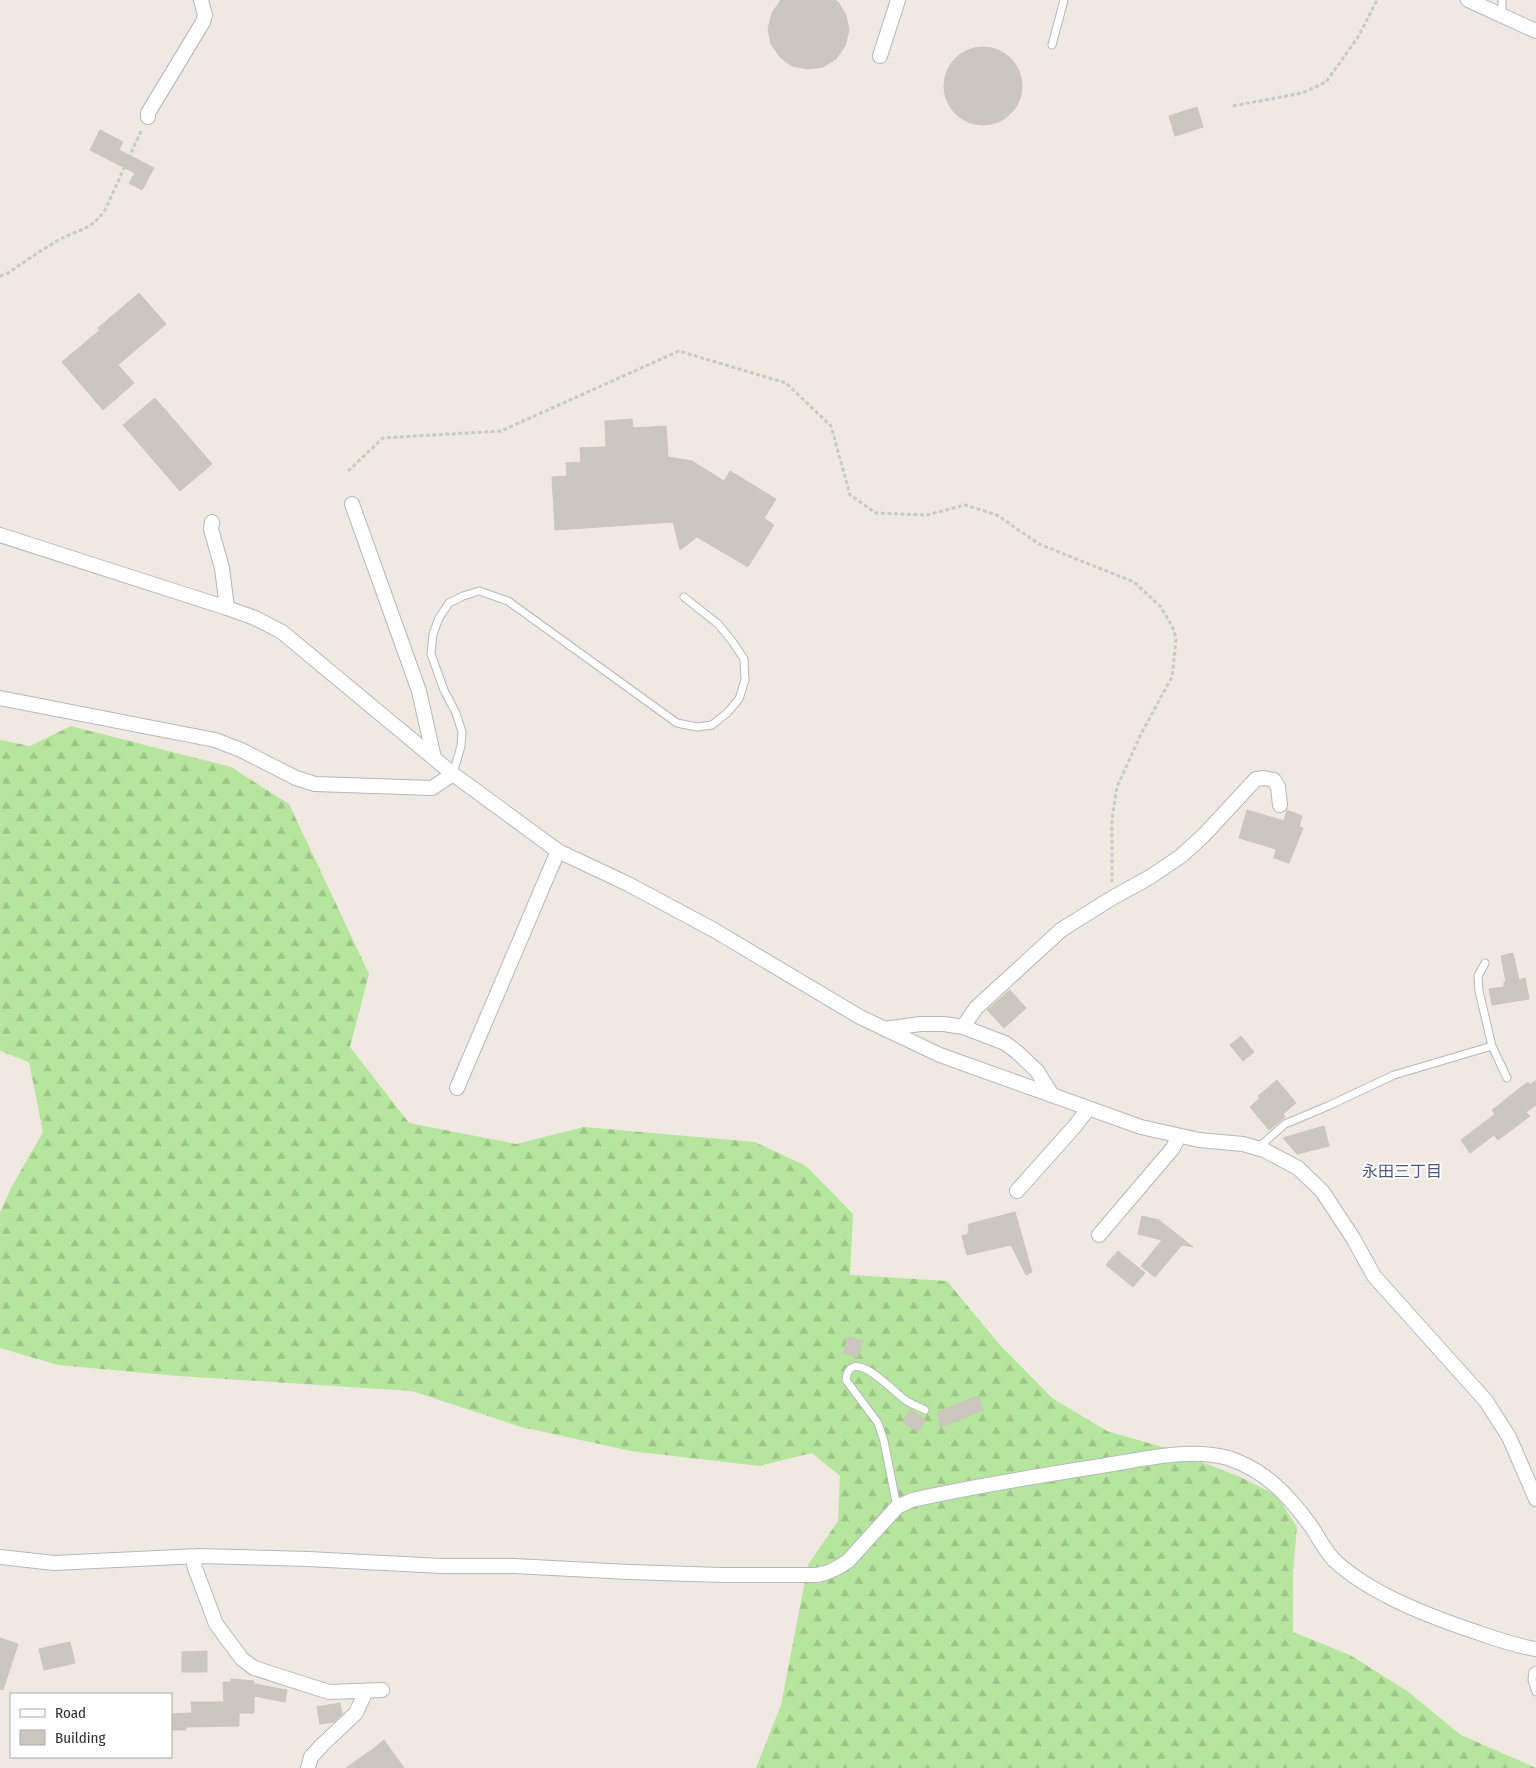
<svg xmlns="http://www.w3.org/2000/svg" width="1536" height="1768" font-family="'Fira Sans Condensed','Noto Sans JP',sans-serif">
  <defs>
    <pattern id="forest-firs" width="22" height="20" patternUnits="userSpaceOnUse" patternTransform="scale(1.25)"><rect width="22" height="20" fill="#b6e59e"/><path d="M5 1l3.5 6h-7zM16 11l3.5 6h-7z" fill="#9dc588"/></pattern>
  </defs>
  <rect width="100%" height="100%" fill="#efe9e1"/>
  <!-- forest -->
  <path fill="url(#forest-firs)" d="M71 726 231 767 289 804 369 974 350 1047 409 1123 516 1144 584 1127 755 1142 806 1166 853 1214 850 1275 947 1281 998 1343 1052 1398 1107 1431 1166 1448 1240 1477 1276 1495 1297 1527 1293 1571V1632L1350 1655 1407 1691 1461 1735 1536 1768H756L781 1705 808 1565 838 1521 840 1476 812 1453 759 1466 631 1451 521 1427 412 1391 178 1376 58 1365 0 1348V1213L11 1188 43 1132 29 1062 0 1051V740L30 746Z"/>
  <!-- building -->
  <g fill="#cbc7bf" stroke="#cbc5ba">
    <path d="M781 0H835L838 2 846 15 849 30 845 46 836 59 823 67 808 69 792 66 780 57 771 44 768 29 772 13Z"/>
    <circle cx="983" cy="86" r="39"/>
    <path d="M1197 107 1203 127 1175 136 1169 116Z"/>
    <path d="M100 130 123 142 119 150 154 168 142 190 129 183 135 173 90 150Z"/>
    <path d="M139 293 166 324 118 365 134 383 103 410 62 362 100 330 98 328Z"/>
    <path d="M155 398 212 464 180 491 123 425Z"/>
    <path d="M632 419 633 428 666 426 668 457 692 461 724 481 730 471 776 499 764 518 774 525 748 567 697 537 680 550 673 522 555 530 552 477 567 476 566 463 581 462 580 448 606 447 605 421Z"/>
    <path d="M1247 810 1284 821 1287 810 1302 816 1299 827 1303 828 1289 863 1274 858 1276 849 1239 838Z"/>
    <path d="M1513 953 1519 980 1525 978 1529 999 1492 1005 1489 989 1504 987V982H1506L1501 956Z"/>
    <path d="M1010 990 1026 1008 1004 1028 987 1010Z"/>
    <path d="M1241 1036 1254 1052 1243 1061 1230 1045Z"/>
    <path d="M1277 1080 1296 1103 1283 1114 1285 1117 1269 1130 1250 1107 1260 1098 1258 1096Z"/>
    <path d="M1536 1080V1105L1526 1112 1530 1116 1498 1140 1494 1135 1470 1153 1461 1140 1495 1114 1492 1110 1528 1082 1530 1085Z"/>
    <path d="M1324 1126 1329 1146 1297 1154 1283 1138Z"/>
    <path d="M1015 1212 1032 1272 1026 1275 1011 1245 967 1255 962 1236 968 1234 969 1224Z"/>
    <path d="M1142 1216 1159 1220 1193 1247 1182 1245 1155 1277 1141 1266 1162 1240 1138 1234Z"/>
    <path d="M1118 1251 1145 1273 1133 1287 1106 1265Z"/>
    <path d="M848 1337 863 1341 858 1357 843 1353Z"/>
    <path d="M978 1396 983 1410 941 1427 937 1412Z"/>
    <path d="M910 1410 925 1420 918 1432 903 1422Z"/>
    <path d="M0 1638 18 1644 3 1690 0 1689Z"/>
    <path d="M70 1642 75 1663 44 1670 39 1649Z"/>
    <path d="M207 1651V1672H182V1652Z"/>
    <path d="M231 1679 254 1681V1684L287 1690 285 1702 254 1696V1713H239V1726L186 1727V1730H171V1714L192 1713 191 1702H224L223 1682H231Z"/>
    <path d="M340 1703 342 1714 334 1722 320 1724 317 1707Z"/>
    <path d="M384 1740 404 1768H346L373 1749Z"/>
  </g>
  <g fill="none" stroke-linecap="round" stroke-linejoin="round">
    <!-- lane casing -->
    <g stroke="#b4b7c1" stroke-width="9">
      <g id="lane">
        <path d="M1502 0V15"/>
        <path d="M1052 45 1064 0"/>
        <path d="M453 774 461 746 462 732 456 713 444 690 431 654 433 634 439 618 449 603 463 596 479 591 508 601 677 723 697 727 712 725 727 713 739 699 745 680 744 659 732 641 718 624 684 597"/>
        <path d="M1485 963 1478 976 1479 991 1492 1046 1507 1078"/>
        <path d="M1258 1148 1285 1124 1328 1106 1394 1075 1492 1046"/>
        <path d="M897 1507 884 1441 878 1423 846 1380C850 1344 892 1390 904 1399 910 1404 918 1406 925 1410"/>
        <path d="M1536 1670 1533 1672 1532 1680 1536 1692"/>
      </g>
    </g>
    <!-- street casing -->
    <g stroke="#b4b7c1" stroke-width="16">
      <g id="street">
        <path d="M1468 0 1536 31"/>
        <path d="M880 56 898 0"/>
        <path d="M148 117V113L203 22 205 15 201 0"/>
        <path d="M352 504 419 691 434 758"/>
        <path d="M212 522 211 529 222 568 227 608"/>
        <path d="M0 535 227 608 255 618 282 632 453 774 558 851 628 884 714 930 860 1017 940 1055 1141 1127 1199 1140 1243 1144 1264 1150 1298 1168 1322 1191 1353 1238 1374 1276 1486 1401 1509 1437 1536 1499"/>
        <path d="M0 698 215 740 241 750 296 778 315 784 432 788 453 774"/>
        <path d="M963 1027 976 1008 1061 930 1112 898 1150 877 1181 856 1204 835 1256 779 1264 778 1274 780 1278 787 1280 805"/>
        <path d="M885 1029 920 1024H944L963 1027 1005 1043 1017 1052 1037 1071 1052 1095"/>
        <path d="M457 1088 558 851"/>
        <path d="M1017 1191 1075 1126 1088 1109"/>
        <path d="M1099 1235 1173 1148 1178 1137"/>
        <path d="M0 1557 54 1563 199 1556 308 1559 441 1566H514L629 1572 722 1575H817C829 1573 838 1568 848 1561L897 1507 912 1500C974 1486 1037 1476 1101 1466 1139 1460 1189 1447 1228 1458 1266 1470 1290 1497 1313 1529 1319 1539 1326 1552 1334 1560 1371 1595 1434 1618 1482 1634 1499 1640 1518 1646 1536 1649"/>
        <path d="M192 1557 195 1568 216 1624 242 1659 254 1668 329 1692 382 1690"/>
        <path d="M308 1768 311 1757 322 1745 356 1713 366 1691"/>
      </g>
    </g>
    <!-- path -->
    <g stroke="#c9c9c9" stroke-width="3" stroke-dasharray="4 2.5" stroke-linecap="butt">
      <path d="M1233 106 1302 93 1326 82 1358 37 1377 0"/>
      <path d="M0 276 8 273C24 262 40 251 57 241 77 229 90 232 105 210L142 129"/>
      <path d="M348 471 383 438 501 431 679 351 786 383 831 426 850 495 876 513 927 515 965 505 997 515 1039 544 1134 582 1161 607 1173 628 1176 639 1172 677 1141 734 1117 787 1112 819V882"/>
    </g>
    <!-- lane -->
    <use href="#lane" stroke="#fff" stroke-width="7"/>
    <!-- street -->
    <use href="#street" stroke="#fff" stroke-width="14"/>
  </g>
  <g text-anchor="middle" dominant-baseline="central" stroke-width="4" stroke-linejoin="round" paint-order="stroke">
    <!-- neighbourhood labels -->
    <g font-size="16" fill="#4d5680" stroke="#fff">
      <text x="1402" y="1171">永田三丁目</text>
    </g>
  </g>
  <!-- legend -->
  <rect x="10" y="1693" width="162" height="65" fill="#ffffff" stroke="#ababab"/>
  <rect x="20" y="1709" width="25" height="8" fill="#ffffff" stroke="#ababab"/>
  <text x="55" y="1718" font-size="15" fill="#2e2e2e">Road</text>
  <rect x="20" y="1730" width="25" height="15" fill="#cbc7bf" stroke="#ababab"/>
  <text x="55" y="1743" font-size="15" fill="#2e2e2e">Building</text>
</svg>
